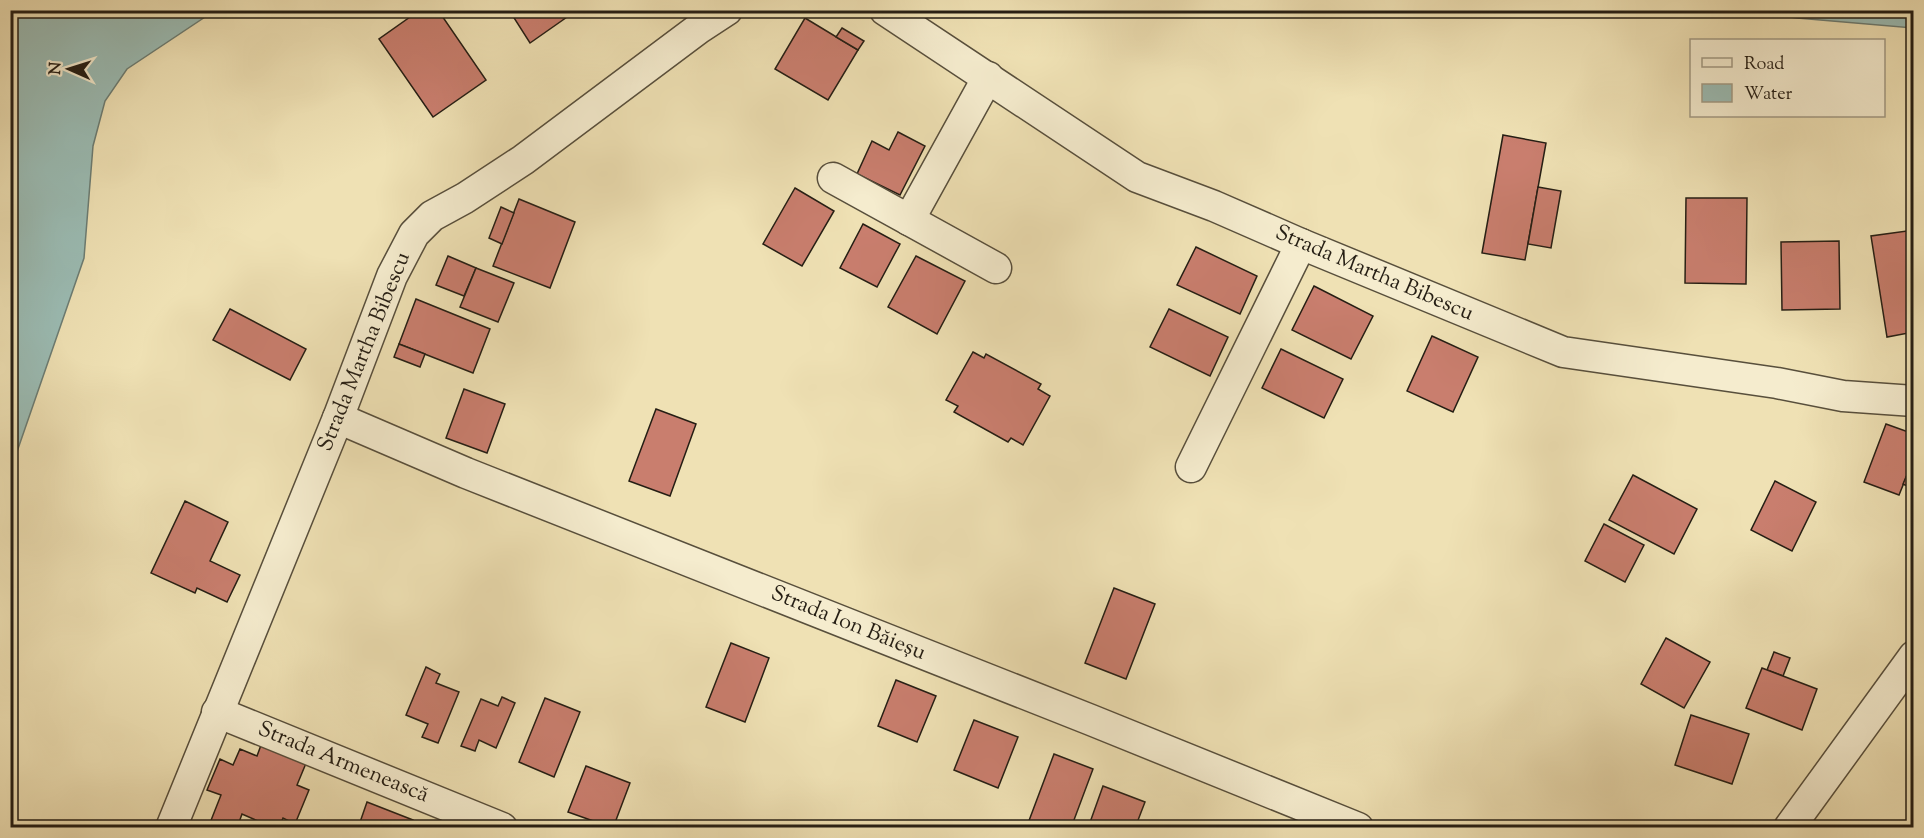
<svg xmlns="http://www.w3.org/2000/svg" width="1924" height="838" font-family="'Sorts Mill Goudy',serif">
  <rect width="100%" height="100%" fill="#efe1b4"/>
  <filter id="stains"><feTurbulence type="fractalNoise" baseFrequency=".00333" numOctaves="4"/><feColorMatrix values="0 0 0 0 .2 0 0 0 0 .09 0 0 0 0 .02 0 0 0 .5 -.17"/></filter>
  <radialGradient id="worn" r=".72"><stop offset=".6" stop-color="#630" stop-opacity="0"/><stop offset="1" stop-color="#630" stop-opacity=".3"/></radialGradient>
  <!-- water -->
  <g fill="#9bbcb4" stroke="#6c7d74" stroke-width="1.5">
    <path d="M11 10 214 11 127 69 105 101 93 146 84 258 11 469Z"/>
    <path d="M1748 11H1913V28L1797 18Z"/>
  </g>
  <!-- building -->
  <g fill="#c97e6e" stroke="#251e14" stroke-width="1.5">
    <path d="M420 10H438L486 80 433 117 379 39Z"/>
    <path d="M509 10H577L530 43Z"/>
    <path d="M805 18 858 50 828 100 775 69Z"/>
    <path d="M842 28 864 41 858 50 836 37Z"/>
    <path d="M898 132 925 146 900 195 857 174 872 141 889 150Z"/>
    <path d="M1503 135 1546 143 1525 260 1482 253Z"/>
    <path d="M1538 187 1561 191 1551 248 1528 244Z"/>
    <path d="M795 188 834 211 802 266 763 244Z"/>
    <path d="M1686 198H1747L1746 284 1685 283Z"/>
    <path d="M519 199 575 222 550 288 493 266Z"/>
    <path d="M501 207 514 213 502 244 489 238Z"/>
    <path d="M863 224 900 244 877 287 840 268Z"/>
    <path d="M1914 230V332L1887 337 1871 236Z"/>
    <path d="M1839 241 1840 309 1782 310 1781 242Z"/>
    <path d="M1196 247 1257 276 1240 314 1177 285Z"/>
    <path d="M448 256 476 268 464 296 436 285Z"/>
    <path d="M916 256 965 281 937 334 888 307Z"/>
    <path d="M476 268 514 283 498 322 460 307Z"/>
    <path d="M1314 286 1373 316 1351 359 1292 330Z"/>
    <path d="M416 299 490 329 473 373 399 344Z"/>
    <path d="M230 309 306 349 290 380 213 340Z"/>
    <path d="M1169 309 1228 337 1210 376 1150 347Z"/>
    <path d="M1432 336 1478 357 1453 412 1407 391Z"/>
    <path d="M399 344 425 354 420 367 394 357Z"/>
    <path d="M1281 349 1343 379 1324 418 1262 388Z"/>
    <path d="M973 352 984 358 986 354 1041 384 1038 389 1050 396 1023 445 1011 438 1008 442 954 412 958 406 946 400Z"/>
    <path d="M464 389 505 404 487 453 446 438Z"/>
    <path d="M656 409 696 424 670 496 629 481Z"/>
    <path d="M1886 424 1914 434V458L1899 495 1864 482Z"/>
    <path d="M1914 458V489L1903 484Z"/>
    <path d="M1633 475 1697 509 1674 554 1609 520Z"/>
    <path d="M1775 481 1816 502 1792 551 1751 530Z"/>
    <path d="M185 501 228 522 210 561 240 575 227 602 197 588 195 593 151 573Z"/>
    <path d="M1604 524 1644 545 1625 582 1585 561Z"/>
    <path d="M1114 588 1155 604 1126 679 1085 663Z"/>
    <path d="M1666 638 1710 662 1684 708 1641 684Z"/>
    <path d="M731 643 769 658 745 722 706 707Z"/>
    <path d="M1774 652 1790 658 1783 676 1767 670Z"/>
    <path d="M426 667 440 674 436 683 459 692 438 743 422 737 428 724 406 715Z"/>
    <path d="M1762 668 1817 689 1802 730 1746 708Z"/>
    <path d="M896 680 936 696 917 742 878 726Z"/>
    <path d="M502 697 515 703 496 748 479 740 475 751 461 746 481 699 498 706Z"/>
    <path d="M545 698 580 712 554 777 519 762Z"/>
    <path d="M1691 715 1749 734 1732 784 1675 765Z"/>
    <path d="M974 720 1018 737 998 788 954 770Z"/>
    <path d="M264 737 309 756 297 785 309 790 295 824 283 818 279 828H274L242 814 237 828H208L221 795 207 790 220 759 233 765 240 749 257 756Z"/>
    <path d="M1054 754 1093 769 1071 828H1030L1027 826Z"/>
    <path d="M586 766 630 783 613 828 568 812Z"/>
    <path d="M1103 786 1145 802 1135 828H1088Z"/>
    <path d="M367 802 413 820 410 828H358Z"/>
  </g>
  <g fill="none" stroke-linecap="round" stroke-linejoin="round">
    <!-- minor casing -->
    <g stroke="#584f3c" stroke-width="33">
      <g id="minor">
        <path d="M885 10 1137 177 1214 206 1301 244 1563 352 1777 383 1843 396 1914 401"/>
        <path d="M833 178 996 268"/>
        <path d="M909 220 988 77"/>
        <path d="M338 418 466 473 1091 720 1358 828"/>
        <path d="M1191 467 1301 244"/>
        <path d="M217 712 502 828"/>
        <path d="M171 828 338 418 392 276 414 234 432 216 465 198 523 160 698 29 727 10"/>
        <path d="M1789 828 1914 656"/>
      </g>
    </g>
    <!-- minor -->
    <use href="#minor" stroke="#f5ecce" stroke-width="30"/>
  </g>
  <g text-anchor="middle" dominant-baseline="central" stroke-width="4.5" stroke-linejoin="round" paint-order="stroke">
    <!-- street labels -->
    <g font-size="22" fill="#251e14" stroke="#f5ecce">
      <text transform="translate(1374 274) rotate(23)">Strada Martha Bibescu</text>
      <text transform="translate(365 352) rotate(-68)">Strada Martha Bibescu</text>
      <text transform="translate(848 624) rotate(22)">Strada Ion Băieșu</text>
      <text transform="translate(343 763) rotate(22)">Strada Armenească</text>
    </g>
  </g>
  <!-- margin -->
  <rect width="1924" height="838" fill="none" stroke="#efe1b4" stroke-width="36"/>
  <rect x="12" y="12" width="1900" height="814" fill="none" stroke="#251e14" stroke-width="3"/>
  <rect x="18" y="18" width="1888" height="802" fill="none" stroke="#251e14" stroke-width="1.5"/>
  <!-- legend -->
  <rect x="1690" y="39" width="195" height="78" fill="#f5ecce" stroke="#a29a84" stroke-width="1.5"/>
  <rect x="1702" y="58" width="30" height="9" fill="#f5ecce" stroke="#a29a84" stroke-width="1.5"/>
  <text x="1744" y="69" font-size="18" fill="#251e14">Road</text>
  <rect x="1702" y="84" width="30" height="18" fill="#9bbcb4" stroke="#a29a84" stroke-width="1.5"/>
  <text x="1744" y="99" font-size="18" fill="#251e14">Water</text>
  <!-- north arrow -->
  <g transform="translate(69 69) rotate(273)" stroke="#f5ecce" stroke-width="4.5" paint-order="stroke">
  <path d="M0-4.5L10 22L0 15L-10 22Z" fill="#251e14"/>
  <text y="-9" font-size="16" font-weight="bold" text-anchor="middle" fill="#251e14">N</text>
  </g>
  <rect width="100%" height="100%" filter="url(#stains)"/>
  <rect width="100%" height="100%" fill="url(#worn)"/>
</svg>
